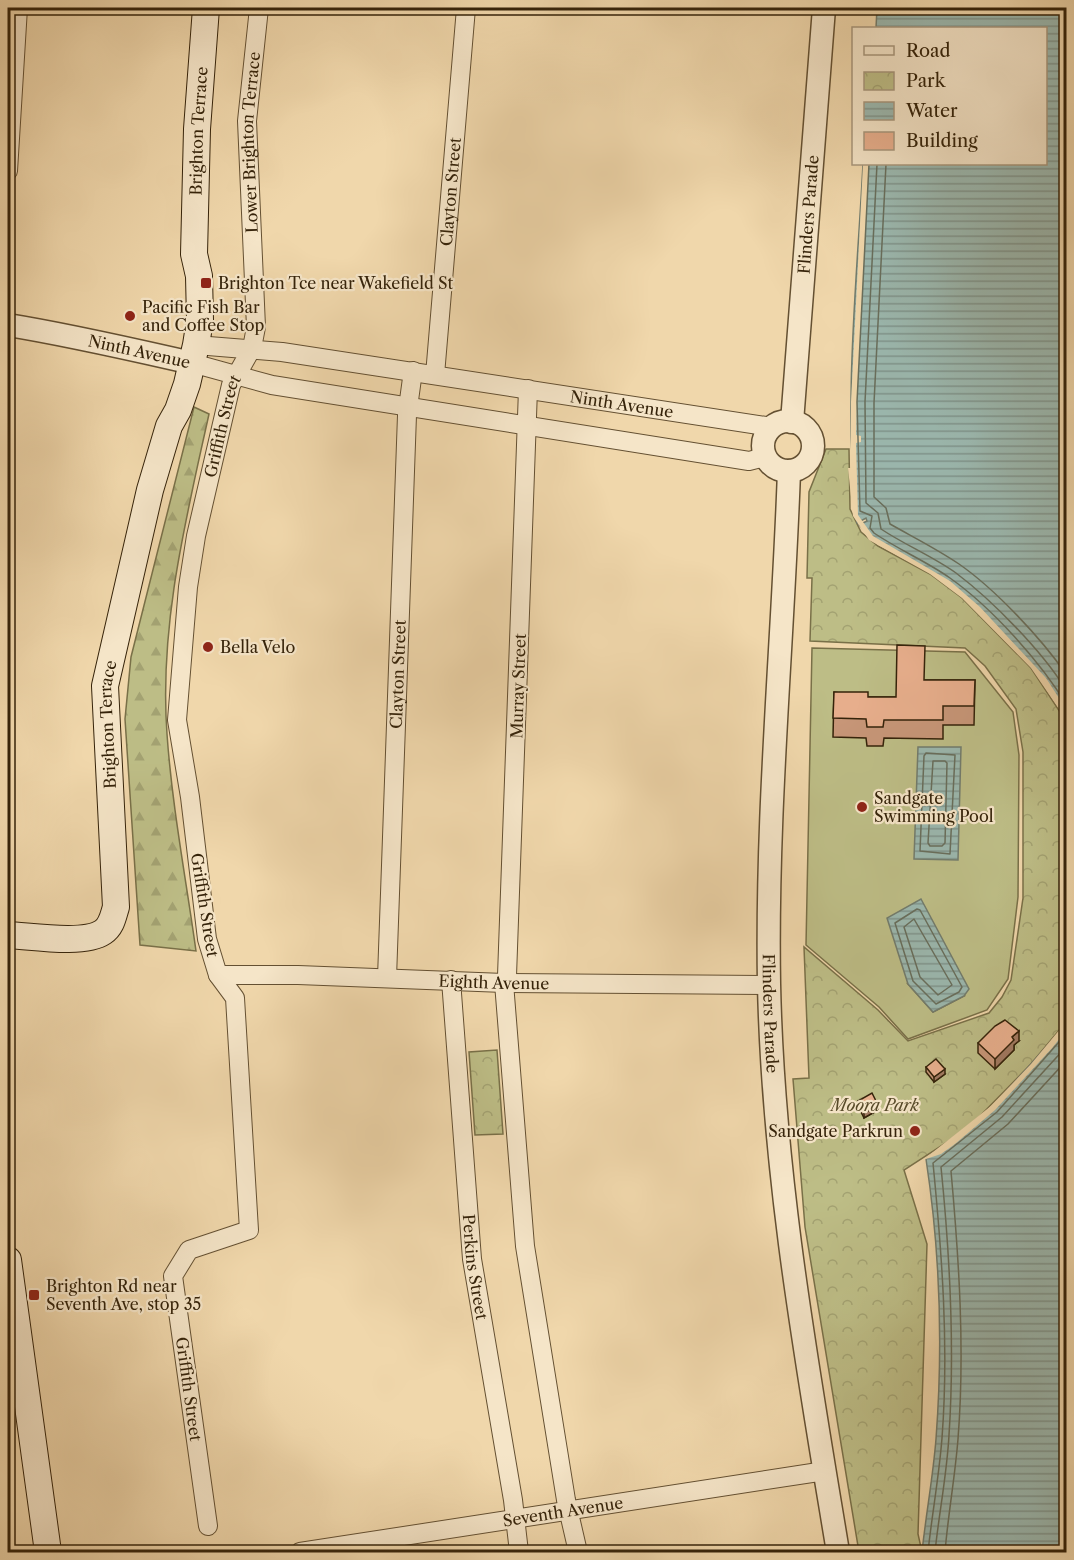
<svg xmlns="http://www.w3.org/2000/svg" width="1074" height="1560" font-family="'Libre Caslon Text',serif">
  <defs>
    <pattern id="forest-firs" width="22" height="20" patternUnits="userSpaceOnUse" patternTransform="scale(1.5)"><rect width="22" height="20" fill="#bdbd86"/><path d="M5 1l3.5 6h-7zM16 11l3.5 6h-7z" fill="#a3a272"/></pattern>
    <pattern id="park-crowns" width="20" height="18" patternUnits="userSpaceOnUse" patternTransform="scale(1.5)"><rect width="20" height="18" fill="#bdbd86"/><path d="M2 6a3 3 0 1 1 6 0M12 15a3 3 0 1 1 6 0" fill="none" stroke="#a3a272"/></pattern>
    <pattern id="water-rules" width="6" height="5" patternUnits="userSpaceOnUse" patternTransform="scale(1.5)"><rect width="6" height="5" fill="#9bb8af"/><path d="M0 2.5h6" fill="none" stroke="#7f958d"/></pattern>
  </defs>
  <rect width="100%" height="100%" fill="#f0d7ab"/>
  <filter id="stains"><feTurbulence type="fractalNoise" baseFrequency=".00333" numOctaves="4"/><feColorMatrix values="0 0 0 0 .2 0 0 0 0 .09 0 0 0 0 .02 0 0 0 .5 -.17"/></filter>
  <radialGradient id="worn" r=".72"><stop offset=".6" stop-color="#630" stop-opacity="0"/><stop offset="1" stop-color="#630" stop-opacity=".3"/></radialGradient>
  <!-- grass -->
  <path fill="#bdbd86" stroke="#797048" stroke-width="1.5" fill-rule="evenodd" d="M812 648 965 652 1013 712 1019 755 1018 897 1008 979 987 1010 908 1039 879 1007 806 945ZM908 984 964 996 933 1012Z"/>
  <!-- forest -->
  <path fill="url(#forest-firs)" stroke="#797048" stroke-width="1.5" d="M194 407 209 414C186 519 159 625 167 734 172 806 186 879 196 951L140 945 125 719 131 657Z"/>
  <!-- park -->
  <g fill="url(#park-crowns)" stroke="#797048" stroke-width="1.5">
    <path d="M826 449H849L850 509 861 532 878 546 930 574 962 598 1031 668 1066 721V1022L1031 1064 980 1116 952 1139 904 1170 927 1244 918 1534 922 1552H859L805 1227 793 1079 809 1078 804 947 878 1010 908 1041 989 1013 1002 997 1011 980 1023 898V752L1016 709 985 666 965 648 810 641 812 578H807L809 492Z"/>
    <path d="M497 1050 503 1134 475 1135 469 1052Z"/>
  </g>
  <!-- water -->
  <g fill="url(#water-rules)" stroke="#727c6d" stroke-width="1.5">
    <path d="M877 8H1066V716C1038 672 991 614 947 583 918 563 886 550 859 525L867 521 866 518 857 523C843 404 857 282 863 164H1046V28H876Z"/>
    <path d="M918 747H961L958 860 914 859Z"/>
    <path d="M921 899 969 989 964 996 933 1012 908 984 887 918Z"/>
    <path d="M1066 1025V1552H922C926 1514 933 1477 936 1439 943 1346 940 1251 926 1159L992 1107Z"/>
  </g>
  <!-- pier -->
  <g fill="#f0d7ab">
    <path d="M863 164H869L857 403 856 435 861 436V442L856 443 858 515 873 536 950 581 980 607 1046 678 1066 709V719L1031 668 962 598 930 574 869 540 853 516 848 468H851V402Z"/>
    <path d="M1066 1022V1030L1053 1047 995 1110 955 1144 941 1154 923 1160 991 1106 1031 1064Z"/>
  </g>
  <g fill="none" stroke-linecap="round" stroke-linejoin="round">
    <!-- shore -->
    <g stroke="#686e5c" stroke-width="1.5">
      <path d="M869 164 857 402 860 511 872 516 870 528 874 533C899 550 926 561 950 578 991 607 1040 661 1066 704"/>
      <path d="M877 164 865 402 866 503 878 513 881 529C905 545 932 556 956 573 992 600 1043 652 1066 690"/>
      <path d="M886 164 874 403V497L886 508 890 524C913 537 937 549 959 564 995 589 1041 638 1066 674"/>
      <path d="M926 753 955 755 950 854 920 851 924 756Z"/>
      <path d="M933 761H945L947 763 945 843 942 846H930L928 843Z"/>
      <path d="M917 909 920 910 962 987 959 992 936 1004 913 981 895 923Z"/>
      <path d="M914 919 952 985 938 995 920 977 904 927Z"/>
      <path d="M928 1552C932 1514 939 1477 942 1438 949 1346 942 1255 933 1163L997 1112 1066 1034"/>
      <path d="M935 1552C939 1513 947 1474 949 1435 955 1345 950 1256 941 1167L1002 1117 1066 1047"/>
      <path d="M945 1552C948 1515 955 1477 958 1439 965 1350 959 1260 951 1171L1008 1124 1066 1061"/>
    </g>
    <!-- minor casing -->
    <g stroke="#645032" stroke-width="20">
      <g id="minor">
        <path d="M8 171 18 8"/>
        <path id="s1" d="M196 345 282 352 772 427"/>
        <path d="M192 363 272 385 749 461 765 457"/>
        <path id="s2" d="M435 375 466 8"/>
        <path d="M528 389 507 976 504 983 525 1246 566 1500 578 1552"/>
        <path id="s3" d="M218 975H298L504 983 769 985"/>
        <path id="s4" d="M387 978 407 415 413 371"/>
        <path id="s5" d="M451 980 472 1259 513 1500 519 1552"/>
        <path id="s6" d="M208 1526 173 1276 189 1250 249 1230 235 998 218 975 207 939 190 797 177 720 188 587 196 536 231 385 252 348 256 327 247 121 259 8"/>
        <path id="s7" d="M300 1552 825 1471"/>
      </g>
    </g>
    <!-- tertiary casing -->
    <g stroke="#645032" stroke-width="25">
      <g id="tertiary">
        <path id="s8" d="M8 325C70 335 130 349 192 363"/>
        <circle cx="788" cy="446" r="25"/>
        <path id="s9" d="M792 422 824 8"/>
        <path id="s10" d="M789 471C783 642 766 813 769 984 773 1175 807 1364 838 1552"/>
      </g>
    </g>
    <!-- secondary casing -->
    <g stroke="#35230a" stroke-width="28">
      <g id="secondary">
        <path id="s11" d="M8 935C31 936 84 945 103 932 112 926 113 916 116 907L105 686 150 490 169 426 178 410 187 384 196 345 200 320 199 276 194 254 197 129 206 8"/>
        <path d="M8 1260 48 1552"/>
      </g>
    </g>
    <!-- minor -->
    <use href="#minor" stroke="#f5e5c8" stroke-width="18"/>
    <!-- tertiary -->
    <use href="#tertiary" stroke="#f5e5c8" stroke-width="22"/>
    <!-- secondary -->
    <use href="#secondary" stroke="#f5e5c8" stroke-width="26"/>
  </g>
  <!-- wall -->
  <g fill="#c79678" stroke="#35230a" stroke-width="1.5">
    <path d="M925 680H975L974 725H943V739L884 738 883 746H867L866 738 833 737 834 692 868 697H896Z"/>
    <path d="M1019 1041 1014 1045V1050L995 1069 978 1053V1043Z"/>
    <path d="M926 1067 945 1074 934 1082 926 1072Z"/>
    <path d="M858 1101 878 1110 864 1118 858 1106Z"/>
  </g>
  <!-- shaded-wall -->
  <g fill="#a27a62" stroke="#35230a" stroke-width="1.5">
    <path d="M1019 1031V1041L1014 1045V1050L995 1069V1059L1012 1037Z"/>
    <path d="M945 1069V1074L934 1082V1077Z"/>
    <path d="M878 1105V1110L864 1118V1113Z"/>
  </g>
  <!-- building -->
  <g fill="#e7ae8c" stroke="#35230a" stroke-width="1.5">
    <path d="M897 645 925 646 924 680H975L974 706H943V720H884L883 727H867L866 719 833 718 834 692H868V697H896Z"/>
    <path d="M1005 1020 1019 1031 1012 1037 1014 1040 995 1059 978 1043 995 1026Z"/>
    <path d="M936 1059 945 1069 934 1077 926 1067Z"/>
    <path d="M872 1093 878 1105 864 1113 858 1101Z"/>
  </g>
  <!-- markers -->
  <g fill="#8f2418" stroke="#f5e5c8" stroke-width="2">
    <rect x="200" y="277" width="12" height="12" rx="3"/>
    <circle cx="130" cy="316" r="6"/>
    <circle cx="208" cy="647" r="6"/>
    <circle cx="862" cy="807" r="6"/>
    <circle cx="915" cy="1131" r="6"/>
    <rect x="28" y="1289" width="12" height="12" rx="3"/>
  </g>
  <g text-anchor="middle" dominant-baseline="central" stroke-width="4.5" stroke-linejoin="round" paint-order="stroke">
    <!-- street labels -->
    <g font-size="16" fill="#35230a" stroke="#f5e5c8">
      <text stroke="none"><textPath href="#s11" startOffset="915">Brighton Terrace</textPath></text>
      <text stroke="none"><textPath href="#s6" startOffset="1455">Lower Brighton Terrace</textPath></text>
      <text stroke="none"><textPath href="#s2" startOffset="184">Clayton Street</textPath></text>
      <text stroke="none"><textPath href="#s9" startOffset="208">Flinders Parade</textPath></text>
      <text stroke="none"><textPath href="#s8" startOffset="134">Ninth Avenue</textPath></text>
      <text stroke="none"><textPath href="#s1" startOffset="430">Ninth Avenue</textPath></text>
      <text stroke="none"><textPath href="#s6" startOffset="1164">Griffith Street</textPath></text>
      <text stroke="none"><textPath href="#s4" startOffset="304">Clayton Street</textPath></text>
      <text transform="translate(518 686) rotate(-88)">Murray Street</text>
      <text stroke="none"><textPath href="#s11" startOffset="308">Brighton Terrace</textPath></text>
      <text transform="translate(205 905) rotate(81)">Griffith Street</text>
      <text stroke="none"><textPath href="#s3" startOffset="276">Eighth Avenue</textPath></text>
      <text stroke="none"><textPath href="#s10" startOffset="543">Flinders Parade</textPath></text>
      <text stroke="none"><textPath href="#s5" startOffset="288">Perkins Street</textPath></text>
      <text transform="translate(189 1389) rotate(82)">Griffith Street</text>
      <text stroke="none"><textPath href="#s7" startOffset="266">Seventh Avenue</textPath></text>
    </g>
    <!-- poi labels -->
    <g font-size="16" fill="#35230a" stroke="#f5e5c8" text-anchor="start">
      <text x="218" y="283">Brighton Tce near Wakefield St</text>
      <text x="142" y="307">Pacific Fish Bar<tspan x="142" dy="18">and Coffee Stop</tspan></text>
      <text x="220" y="647">Bella Velo</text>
      <text x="874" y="798">Sandgate<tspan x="874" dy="18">Swimming Pool</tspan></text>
      <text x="903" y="1131" text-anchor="end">Sandgate Parkrun</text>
      <text x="46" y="1286">Brighton Rd near<tspan x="46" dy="18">Seventh Ave, stop 35</tspan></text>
    </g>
    <!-- park labels -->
    <g font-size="16" font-style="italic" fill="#574a29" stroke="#f5e5c8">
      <text x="875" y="1105">Moora Park</text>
    </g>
  </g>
  <!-- margin -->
  <rect width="1074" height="1560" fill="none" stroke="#f0d7ab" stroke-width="30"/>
  <rect x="9" y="9" width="1056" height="1542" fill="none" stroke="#35230a" stroke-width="3"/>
  <rect x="15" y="15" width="1044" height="1530" fill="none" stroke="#35230a" stroke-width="1.5"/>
  <!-- legend -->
  <rect x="852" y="27" width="195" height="138" fill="#f5e5c8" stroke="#a8977c" stroke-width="1.5"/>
  <rect x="864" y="46" width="30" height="9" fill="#f5e5c8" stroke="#a8977c" stroke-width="1.5"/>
  <text x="906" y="57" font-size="18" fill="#35230a">Road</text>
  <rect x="864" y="72" width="30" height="18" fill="url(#park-crowns)" stroke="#a8977c" stroke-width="1.5"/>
  <text x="906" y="87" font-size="18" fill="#35230a">Park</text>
  <rect x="864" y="102" width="30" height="18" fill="url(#water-rules)" stroke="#a8977c" stroke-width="1.5"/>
  <text x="906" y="117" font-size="18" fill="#35230a">Water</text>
  <rect x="864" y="132" width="30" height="18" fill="#e7ae8c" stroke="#a8977c" stroke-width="1.5"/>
  <text x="906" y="147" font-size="18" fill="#35230a">Building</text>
  <rect width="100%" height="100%" filter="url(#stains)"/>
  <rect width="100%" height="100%" fill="url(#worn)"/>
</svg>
